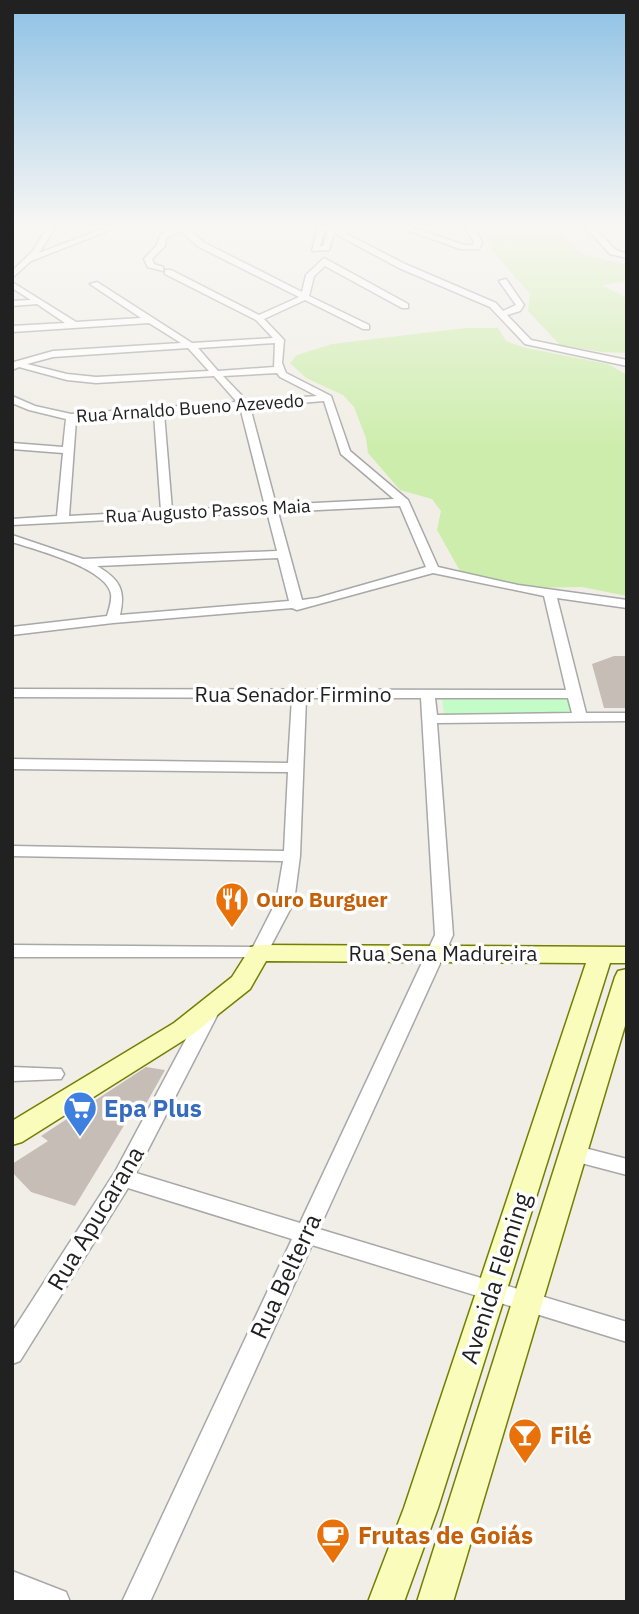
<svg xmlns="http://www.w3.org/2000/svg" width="639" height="1614" font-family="'IBM Plex Sans',sans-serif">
  <rect width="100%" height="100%" fill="#f1eee7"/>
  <!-- grass -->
  <g fill="#ccedab">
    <path d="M480 226H556L581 254 627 265V279L623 282 602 285 627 298V353L603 352 560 345 528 311 530 294 493 252Z"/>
    <path d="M465 328H498L506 341 526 348 608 364 627 375V596L582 587 523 588 460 571 437 530 441 511 432 499 400 490 368 453 366 438 354 407 343 395 306 378 290 363 297 355 332 344Z"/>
  </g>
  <!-- park -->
  <path fill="#c3fcc7" d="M570 697 575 713 444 714 442 698Z"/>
  <!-- building -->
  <g fill="#c6bdb6">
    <path d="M614 656H627V708H604L592 664Z"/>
    <path d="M146 1067 165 1070 142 1111 134 1109 75 1206 31 1192 12 1172V1164L48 1141 41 1136Z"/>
  </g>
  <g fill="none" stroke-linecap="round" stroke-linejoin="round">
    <!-- minor casing -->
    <g stroke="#a8a8a8" stroke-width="3">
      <g id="minor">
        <path d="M48 226H56L39 253 110 226H120L31 261 12 278V271L33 251Z"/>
        <path d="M173 226 189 228 203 242 302 292 306 275 324 258 408 304V308H402L325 266 314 276 309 296 369 325V329H363L305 300 264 319 284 340 282 363 286 373 331 396 350 451 408 500 438 567 518 585 627 600V608L557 598 586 713H627V721L437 723 453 935 319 1229 627 1322V1342L312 1245 150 1602H122L292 1239 128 1188 20 1361 12 1364V1332L115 1172 204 1005H218L220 1010 136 1173 300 1223 435 935 421 698H306L300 856 294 902 265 957H12V945L253 947 276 902 283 861 12 856V846L284 851 288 772 12 769V759L288 763 292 698 12 697V689L566 690 544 596 433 573 297 610 292 608 113 623 12 635V627L107 616C109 609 112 601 111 594 107 568 34 549 12 542V535L83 559 277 551 267 512 12 525V519L57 516 63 453 12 449V443L63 447 66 419 29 410 12 403V396L35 406 71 414 237 402 214 376 96 383 67 380 19 367 12 370 14 362 53 351 181 343 149 323 12 332V326L65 323 37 304 12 306V301L31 300 12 288V282L76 322 141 318 90 284 97 282 192 343 273 338 256 320 165 274V270H171L259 315 299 297 197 246 181 231 166 238 165 246 152 259 154 264 163 267V271L148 267 144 259 157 245 160 235 175 228ZM275 343 274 367 218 371 198 348ZM188 348 209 371 96 377 67 374 27 364 53 357ZM277 373 280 377 317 396 247 401 223 376ZM324 401 341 454 394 499 276 505 250 407ZM240 407 265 506 172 510 164 413ZM154 414 161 511 69 516 76 420ZM400 506 426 567 317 598 302 600 278 512ZM278 558 289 601 120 615C126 589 119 579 97 566ZM435 698H568L572 713 437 715Z"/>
        <path d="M322 226H341L337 229 405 264 496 303 503 311 516 305 499 281 506 279 524 305 520 311 507 315 531 340 627 360V366L525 344 490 307 399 268 334 233 329 250 312 251 317 230ZM324 231H328L323 246H320Z"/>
        <path d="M396 226H407L464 245H473L474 242 464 226H472L482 242 479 249H460Z"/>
        <path d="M584 226H592L616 250 627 254V258L610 254Z"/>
        <path d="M12 1067 61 1069 64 1074 61 1079 12 1081Z"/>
        <path d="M573 1145 627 1159V1175L566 1159 563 1153 566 1147Z"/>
        <path d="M12 1571 66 1592 70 1602H20L12 1599Z"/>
      </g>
    </g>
    <!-- secondary casing -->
    <g stroke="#727f00" stroke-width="3">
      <g id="secondary">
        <path d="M259 945 627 947V963H610L438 1508 404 1602H368L404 1508 586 963 266 961 250 989 192 1035 22 1142 12 1145V1121L174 1023 232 977 251 947Z"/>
        <path d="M627 969V1019L453 1602H417L615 977 618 971Z"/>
      </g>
    </g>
    <!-- minor -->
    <use href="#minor" fill="#fff" fill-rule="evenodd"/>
    <!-- secondary -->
    <use href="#secondary" fill="#f9fcba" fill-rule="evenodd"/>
  </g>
  <!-- sky -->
  <linearGradient id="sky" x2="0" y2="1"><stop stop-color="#8dc1e5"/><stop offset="0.5" stop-color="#f9f7f4"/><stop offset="1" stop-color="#f9f7f4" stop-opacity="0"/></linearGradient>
  <rect width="639" height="452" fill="url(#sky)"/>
  <!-- icons -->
  <defs>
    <g id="restaurant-pin" transform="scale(1.75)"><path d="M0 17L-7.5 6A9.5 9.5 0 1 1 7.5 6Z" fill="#e8710a" stroke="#fff"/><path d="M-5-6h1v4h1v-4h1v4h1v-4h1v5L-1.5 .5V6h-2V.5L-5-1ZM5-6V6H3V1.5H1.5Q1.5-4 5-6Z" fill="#fff"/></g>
    <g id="supermarket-pin" transform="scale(1.75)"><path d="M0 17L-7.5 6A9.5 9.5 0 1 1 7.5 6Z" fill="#3f7fe0" stroke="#fff"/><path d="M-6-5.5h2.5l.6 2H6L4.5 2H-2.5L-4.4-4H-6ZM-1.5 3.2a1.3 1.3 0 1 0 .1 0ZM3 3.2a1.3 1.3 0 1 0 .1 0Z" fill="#fff"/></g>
    <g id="bar-pin" transform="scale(1.75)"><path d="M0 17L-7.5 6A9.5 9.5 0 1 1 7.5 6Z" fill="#e8710a" stroke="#fff"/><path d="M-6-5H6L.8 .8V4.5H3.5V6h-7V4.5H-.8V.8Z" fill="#fff"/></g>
    <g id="cafe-pin" transform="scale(1.75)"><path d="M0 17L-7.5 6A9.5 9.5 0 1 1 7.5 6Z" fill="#e8710a" stroke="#fff"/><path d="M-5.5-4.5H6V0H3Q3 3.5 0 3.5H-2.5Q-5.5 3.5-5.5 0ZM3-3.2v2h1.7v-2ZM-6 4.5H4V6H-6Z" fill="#fff"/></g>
  </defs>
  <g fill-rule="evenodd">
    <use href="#restaurant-pin" x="232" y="899"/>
    <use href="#supermarket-pin" x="80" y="1108"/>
    <use href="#bar-pin" x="525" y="1435"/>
    <use href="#cafe-pin" x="333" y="1535"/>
  </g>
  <g text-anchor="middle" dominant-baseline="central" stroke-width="7" stroke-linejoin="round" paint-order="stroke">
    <!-- far-street labels -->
    <g font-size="18" fill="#212121" stroke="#fff">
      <text transform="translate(190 408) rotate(-4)">Rua Arnaldo Bueno Azevedo</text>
      <text transform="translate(208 511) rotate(-3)">Rua Augusto Passos Maia</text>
    </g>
    <!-- street labels -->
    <g font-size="21" fill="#212121" stroke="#fff">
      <text x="293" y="694">Rua Senador Firmino</text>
      <text x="443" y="953">Rua Sena Madureira</text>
    </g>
    <!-- food labels -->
    <g font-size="21" font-weight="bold" fill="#c56008" stroke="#fff" text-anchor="start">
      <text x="256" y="899">Ouro Burguer</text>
    </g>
    <!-- near-shop labels -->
    <g font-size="24" font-weight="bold" fill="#366cbe" stroke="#fff" text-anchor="start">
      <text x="104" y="1108">Epa Plus</text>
    </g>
    <!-- near-street labels -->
    <g font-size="24" fill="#212121" stroke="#fff">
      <text transform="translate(95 1218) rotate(-59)">Rua Apucarana</text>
      <text transform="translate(285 1276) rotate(-65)">Rua Belterra</text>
      <text transform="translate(495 1278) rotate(-72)">Avenida Fleming</text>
    </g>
    <!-- near-food labels -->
    <g font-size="24" font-weight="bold" fill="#c56008" stroke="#fff" text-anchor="start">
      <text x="550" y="1435">Filé</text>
      <text x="358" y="1535">Frutas de Goiás</text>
    </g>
  </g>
  <!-- border -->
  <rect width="639" height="1614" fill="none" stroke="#212121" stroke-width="28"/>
</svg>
